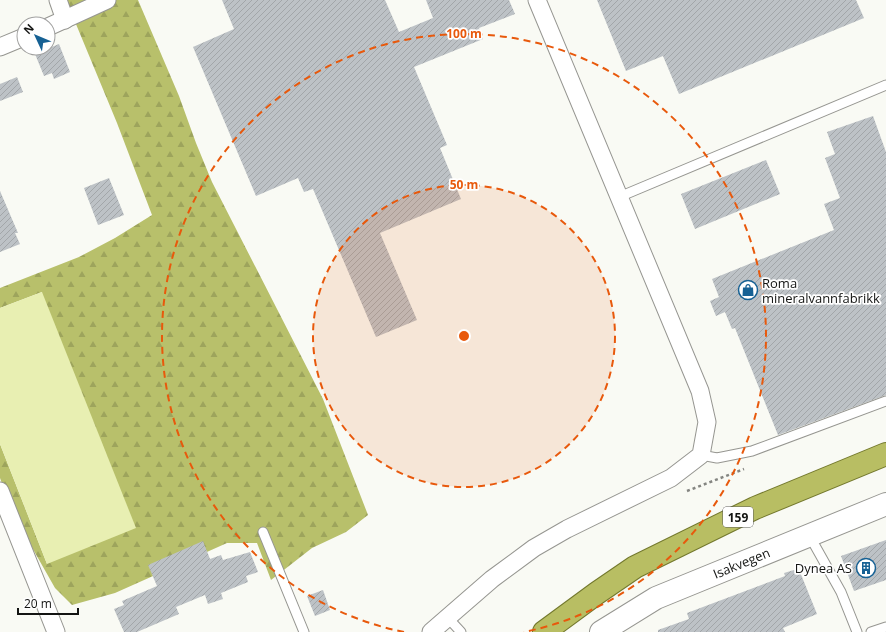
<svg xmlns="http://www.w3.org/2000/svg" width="886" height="632" font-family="'Open Sans',sans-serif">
  <defs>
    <pattern id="forest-firs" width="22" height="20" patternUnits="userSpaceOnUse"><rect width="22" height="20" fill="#b8c06b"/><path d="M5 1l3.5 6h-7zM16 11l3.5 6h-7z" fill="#9da45c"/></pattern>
    <pattern id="building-hatch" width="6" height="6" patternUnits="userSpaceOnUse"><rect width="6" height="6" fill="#bdc2c6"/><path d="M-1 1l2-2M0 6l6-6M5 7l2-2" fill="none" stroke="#a2a6a9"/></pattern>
  </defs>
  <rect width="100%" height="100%" fill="#f9faf4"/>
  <!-- forest -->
  <path fill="url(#forest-firs)" d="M66 0H138L179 96 196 143 212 182 323 399 368 515 346 532 312 548 271 580 257 543H227L115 593 72 605 55 588 13 514 0 478V444L47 564 42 292 0 308V288L79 257 115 238 152 215 117 123Z"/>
  <!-- pitch -->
  <path fill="#e8efb2" d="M42 292 136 528 47 564 0 444V308Z"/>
  <!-- building -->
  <g fill="url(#building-hatch)">
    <path d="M222 0H385L399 32 433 18 426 0H509L515 14 479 28 483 39 414 67 447 145 440 148 461 199 380 233 417 320 376 337 313 189 304 192 298 178 256 196 193 47 234 29Z"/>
    <path d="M597 0H856L864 18 679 94 663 56 626 71Z"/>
    <path d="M59 44 70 72 54 79 52 73 44 76 35 54Z"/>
    <path d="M17 77 23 92 0 101V84Z"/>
    <path d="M873 116 886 152V395L778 435 735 328 732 329 725 312 716 316 710 301 719 297 712 279 834 230 824 204 840 198 825 158 835 154 827 132Z"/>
    <path d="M766 160 780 194 695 229 681 194Z"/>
    <path d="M109 178 124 215 98 225 84 188Z"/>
    <path d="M0 191 18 233H15L20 244 0 252Z"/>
    <path d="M886 540V580L854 591 841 556Z"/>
    <path d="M203 541 210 559 221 555 223 560 250 552 258 572 246 576 248 582 221 593 223 599 208 604 205 595 176 607 179 614 137 632H124L114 609 124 605 122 601 157 586 148 565Z"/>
    <path d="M794 570 800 572 817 614 783 628 785 632H658V630L689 619 687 613 785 576 784 573Z"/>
    <path d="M323 590 330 610 315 616 307 596Z"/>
  </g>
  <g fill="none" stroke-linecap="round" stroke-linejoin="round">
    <!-- service casing -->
    <g stroke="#969691" stroke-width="11">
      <g id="service">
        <path d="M619 197 886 85"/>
        <path d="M701 455 717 458 752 451 886 401"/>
        <path d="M263 532 304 632"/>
        <path d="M809 535 841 592 857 632"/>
        <path d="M448 618 461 632"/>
        <path d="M871 632 886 627"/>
      </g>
    </g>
    <!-- minor casing -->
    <g stroke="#969691" stroke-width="19">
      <g id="minor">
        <path d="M58 0 65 20"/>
        <path d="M48 27 107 0"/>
        <path d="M0 47 24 37"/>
        <path d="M0 491 56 632"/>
        <path d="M431 632 492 579 534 548 567 529 671 478 701 455 707 422 700 391 537 0"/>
      </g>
    </g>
    <!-- tertiary casing -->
    <g stroke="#969691" stroke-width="24">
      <g id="tertiary">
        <path id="s1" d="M601 632 656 598 886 504"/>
      </g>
    </g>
    <!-- trunk casing -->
    <g stroke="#73782d" stroke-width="24">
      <path id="trunk" d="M544 632 597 593 635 567 755 508 886 454"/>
    </g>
    <!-- path -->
    <path stroke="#848581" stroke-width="2.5" stroke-dasharray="3 3" stroke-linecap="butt" d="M687 491 744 469"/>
    <!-- service -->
    <use href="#service" stroke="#fff" stroke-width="9"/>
    <!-- minor -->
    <use href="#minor" stroke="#fff" stroke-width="17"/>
    <!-- tertiary -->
    <use href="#tertiary" stroke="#fff" stroke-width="22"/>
    <!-- trunk -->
    <use href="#trunk" stroke="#b8be63" stroke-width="22"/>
  </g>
  <!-- distance rings -->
  <circle cx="464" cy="336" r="151" fill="#e8590c" fill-opacity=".12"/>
  <g fill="none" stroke="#e8590c" stroke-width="2" stroke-dasharray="7 5">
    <circle cx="464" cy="336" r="151"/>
    <path d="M404 632A302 302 0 1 1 524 632"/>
  </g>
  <!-- icons -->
  <defs>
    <g id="shop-ring" transform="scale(1)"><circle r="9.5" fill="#fff" stroke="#166194" stroke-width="1.5"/><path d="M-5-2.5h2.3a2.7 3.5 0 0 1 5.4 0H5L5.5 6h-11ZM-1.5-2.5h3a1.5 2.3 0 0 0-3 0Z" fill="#166194"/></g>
    <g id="building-ring" transform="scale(1)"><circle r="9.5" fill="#fff" stroke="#166194" stroke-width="1.5"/><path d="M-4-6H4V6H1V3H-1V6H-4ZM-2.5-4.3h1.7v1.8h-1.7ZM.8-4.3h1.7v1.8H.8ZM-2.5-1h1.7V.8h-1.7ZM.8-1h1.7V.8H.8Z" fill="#166194"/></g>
  </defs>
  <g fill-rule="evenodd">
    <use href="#shop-ring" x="748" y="290"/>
    <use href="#building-ring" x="866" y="568"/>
  </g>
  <g text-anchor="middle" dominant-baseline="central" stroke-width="3.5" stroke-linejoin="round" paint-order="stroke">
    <!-- shield labels -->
    <rect fill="#fff" stroke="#5a5a59" stroke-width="1" x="723" y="507" width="30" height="20" rx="3"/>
    <g font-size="12" font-weight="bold" fill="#131412">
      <text x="738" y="517">159</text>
    </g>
    <!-- poi labels -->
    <g font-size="13" fill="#131412" stroke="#fff" text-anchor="start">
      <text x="762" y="283">Roma<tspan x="762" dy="15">mineralvannfabrikk</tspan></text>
      <text x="852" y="568" text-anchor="end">Dynea AS</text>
    </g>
    <!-- street labels -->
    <g font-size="13" fill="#131412" stroke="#fff">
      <text stroke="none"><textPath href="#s1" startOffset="157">Isakvegen</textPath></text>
    </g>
  </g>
  <circle cx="464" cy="336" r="6" fill="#e8590c" stroke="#fff" stroke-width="2"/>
  <g font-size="12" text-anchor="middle" font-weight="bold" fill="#e8590c" stroke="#fff" stroke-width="3.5" stroke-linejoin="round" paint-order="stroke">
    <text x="464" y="38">100 m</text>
    <text x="464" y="189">50 m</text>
  </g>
  <!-- north arrow -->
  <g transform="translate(36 36) rotate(314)"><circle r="19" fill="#ffffff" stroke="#a1a1a0"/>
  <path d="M0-3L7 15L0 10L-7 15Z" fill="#166194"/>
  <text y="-6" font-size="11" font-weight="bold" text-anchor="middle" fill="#131412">N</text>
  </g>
  <!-- scale -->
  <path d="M18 608v6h60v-6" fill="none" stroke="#131412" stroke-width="2"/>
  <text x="24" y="608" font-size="12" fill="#131412" stroke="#ffffff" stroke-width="3" paint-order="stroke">20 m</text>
</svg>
